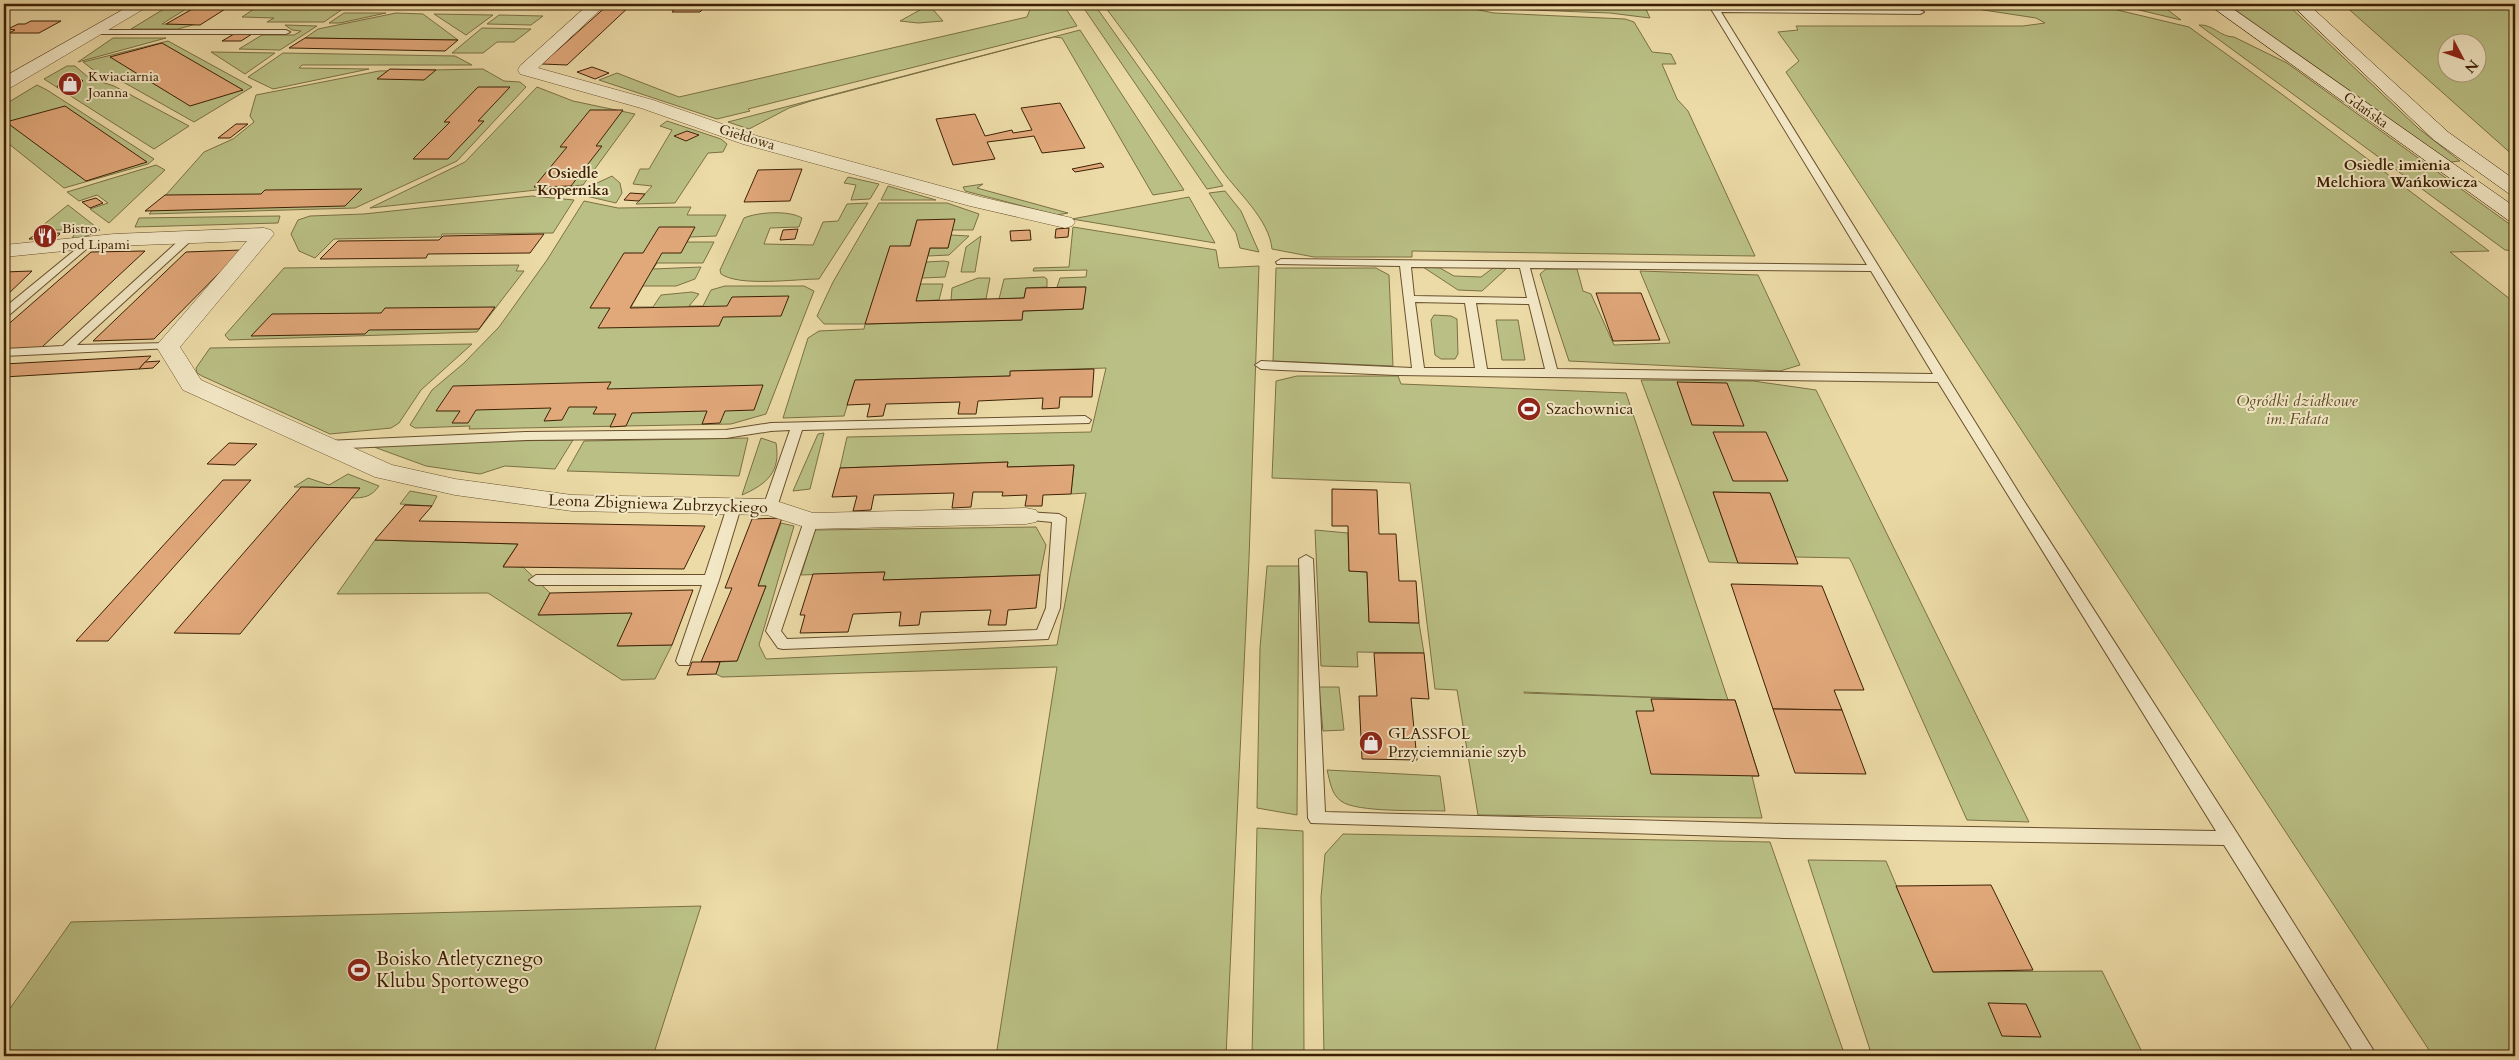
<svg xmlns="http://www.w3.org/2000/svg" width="2519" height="1060" font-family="Cardo,serif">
  <rect width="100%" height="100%" fill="#ecdba7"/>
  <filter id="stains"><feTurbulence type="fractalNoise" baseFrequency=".004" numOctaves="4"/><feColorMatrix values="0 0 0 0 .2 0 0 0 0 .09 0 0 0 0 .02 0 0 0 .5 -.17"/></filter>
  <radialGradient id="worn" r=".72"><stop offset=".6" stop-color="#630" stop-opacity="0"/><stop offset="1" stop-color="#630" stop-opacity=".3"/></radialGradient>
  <!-- green -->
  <g fill="#bac085" stroke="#7c7044" fill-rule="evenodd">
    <path d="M172 4H194L162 24H196L178 29H131Z"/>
    <path d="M250 4H350L324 22H267L274 18 242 17 257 7H245Z"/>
    <path d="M1032 4H1063L1077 26 748 109 750 111 717 119 599 80 617 73 679 97 1027 17Z"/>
    <path d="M1081 4H1094L1223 186 1207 189Z"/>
    <path d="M1103 4H1448L1494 13 1625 19 1634 22 1652 52 1671 54 1676 64H1662L1677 99 1688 111 1755 256 1412 251V257H1314L1272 249C1269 219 1238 193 1221 169 1182 114 1144 58 1103 4Z"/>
    <path d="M1472 4 1644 5 1650 18 1610 13 1504 9Z"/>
    <path d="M1990 4H2092L2189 27 2283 95 2489 251 2450 252 2515 303V1056H2433L1786 72 1799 61 1778 32 1798 30 1796 26H2023L2045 23 2036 18 1977 9Z"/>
    <path d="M2114 4H2160L2181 20Z"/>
    <path d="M2227 4H2287L2418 128 2460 161 2451 162Z"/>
    <path d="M2343 4H2515V157ZM2446 42H2476V72H2446Z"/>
    <path d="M929 5 943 21 918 23 900 21Z"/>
    <path d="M344 13H386L340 23H329Z"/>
    <path d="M396 13 423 14 458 40 305 38 318 29Z"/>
    <path d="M434 14 493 15 466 35Z"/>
    <path d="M499 15 543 16 531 25 487 24Z"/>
    <path d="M285 25 317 26 280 50 239 49 262 35H294L301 31 292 30Z"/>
    <path d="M2199 25C2213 24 2220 37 2234 37L2287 63 2515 228V251L2505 250Z"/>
    <path d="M482 28 531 29 514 42H497L483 53H452Z"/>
    <path d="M1080 30 1184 190 1153 195 1062 38 1054 37 811 101 789 108 749 129 728 122Z"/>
    <path d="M113 38H166L78 62Z"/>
    <path d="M168 41 252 87 194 122 125 83 100 75 83 62Z"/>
    <path d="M211 52 275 53 245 74Z"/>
    <path d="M283 53 455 56 472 65H302L299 68 369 69 273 89 248 77Z"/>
    <path d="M67 66H75L89 78 114 86 189 126 154 149 44 79Z"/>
    <path d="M483 69 504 81 520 82 526 87 457 161 355 208 149 214 204 152 233 139 254 122 250 116 256 95 379 71Z"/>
    <path d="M37 85 47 90 154 159 148 164 64 188 4 140V105Z"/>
    <path d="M537 87 573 101 635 114 583 185 370 208 465 162Z"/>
    <path d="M667 121 721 139 727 144 723 152 708 153 675 203 636 204 652 186 633 184 640 169H649L672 130 660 126Z"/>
    <path d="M156 165 165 170 109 223 90 209 108 203 97 195 79 201 67 192Z"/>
    <path d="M612 176 620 183 622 193 616 203 586 196 595 184Z"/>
    <path d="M848 177 879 184 870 199 851 200 856 185 844 183Z"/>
    <path d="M983 184 977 188 1068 213 1057 215 965 191 963 187Z"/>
    <path d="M888 186 936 200H881Z"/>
    <path d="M1225 191 1241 211 1259 252 1240 248 1236 233 1209 193Z"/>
    <path d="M532 196 574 200 553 233 442 234 441 237 334 239 315 258 299 251 291 234 298 220 310 216 364 214Z"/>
    <path d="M1189 197 1215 243 1072 219Z"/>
    <path d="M584 201 618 208 691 207 687 215H726L716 236 690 237 687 242H714L703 263H657L653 269 701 267 695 279 676 286H643L631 307H653L661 295 692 292 699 294 689 306H703L711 290 725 286H804L814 291 766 414 731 424 469 429 470 426 415 428 410 425 432 390 464 363 499 327 547 260Z"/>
    <path d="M868 203 819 279C795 279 740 287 721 274L720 270 744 218C758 212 789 210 802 218L799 227 770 228 764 244 813 245 823 222 838 221 847 204Z"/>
    <path d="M879 203H947L979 214 973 230H952L917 220 910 246 890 247 866 324 1021 320 1023 311 1083 309 1085 287H1057L1060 278 1086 277 1087 270 1033 271 1034 268 1069 267 1073 227 1216 250 1219 268 1259 266 1249 559 1226 1056H996L1057 667 722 677 716 674 720 662 737 661 766 586H758L781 523 794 526 759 645 766 659 1057 645 1086 493 1071 494 1074 465 1007 467 1008 462 840 468 847 437 1091 432 1106 368 1011 371 1010 376 855 380 844 416 783 418 808 338 819 331 864 329 865 324H824L817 316 833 282Z"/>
    <path d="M68 205 100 230 87 236 71 240 77 230H37Z"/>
    <path d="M280 216 278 223 135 227 139 218Z"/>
    <path d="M951 235 969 236 949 255 928 256 930 248H948Z"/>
    <path d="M981 236 975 272H961L966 247Z"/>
    <path d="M944 261 949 262 945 277 922 278 926 262Z"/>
    <path d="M519 265 516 271H524L477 332 229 340 225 335 284 268Z"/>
    <path d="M1423 267 1440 268 1454 276 1481 277 1493 268 1506 269 1482 291 1458 290Z"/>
    <path d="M1276 268H1376L1389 275 1393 366 1273 361Z"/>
    <path d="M1546 269H1577L1583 291 1591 294 1614 345 1670 343 1640 271 1758 275 1800 365 1780 371 1569 361 1540 274Z"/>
    <path d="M1044 277 1047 279V287L1026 288 1024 298 999 299 1004 279Z"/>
    <path d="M978 278H990L986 299 951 300 952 288Z"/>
    <path d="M920 284H943L939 300 916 301Z"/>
    <path d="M1434 315 1451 316 1457 319 1458 354 1455 359H1441L1435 355 1431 320Z"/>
    <path d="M1496 320H1518L1525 360H1502Z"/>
    <path d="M472 344 421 390 399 423 391 428 330 434 202 376 197 373 196 368 210 348Z"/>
    <path d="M1297 376H1398L1401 384 1626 393 1728 700H1735L1759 776H1752L1762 818 1478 815 1457 690 1435 689 1410 483 1272 478 1276 381ZM1524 693V692L1722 700Z"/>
    <path d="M1641 380 1753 381 1816 390 2029 822 1967 820 1852 563 1849 558 1795 557 1770 493 1713 492 1738 563 1709 562Z"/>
    <path d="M824 433 810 489 793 491 818 434Z"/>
    <path d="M748 438 739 476 567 471 584 441Z"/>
    <path d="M761 438 776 443C781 472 767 484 742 495Z"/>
    <path d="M573 440 555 469 505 466 480 474 426 466 374 447 441 442Z"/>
    <path d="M348 474 379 486C371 497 364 498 351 498L359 488 294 487 308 478 329 485Z"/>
    <path d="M410 491 437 496 432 506 400 504Z"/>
    <path d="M1036 527 1046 545 1040 575 883 580 884 572 801 575 815 530Z"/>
    <path d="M1315 530 1348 533 1349 571 1367 572 1369 622 1419 623 1424 653 1357 652 1358 667 1321 666Z"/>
    <path d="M375 540 518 544 503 566 523 567 550 593 539 615 632 613 618 646 672 645 655 679 622 680 488 593 337 594Z"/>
    <path d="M1267 566H1299L1297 815 1257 808 1260 648Z"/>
    <path d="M1319 687H1339L1344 730 1323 731Z"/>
    <path d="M1327 770 1440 776 1445 811C1424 810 1356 813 1341 801 1331 794 1330 781 1327 770Z"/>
    <path d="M1257 828 1303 831 1304 1056H1252Z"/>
    <path d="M1343 834 1770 842 1845 1056H1324L1321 897 1325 854Z"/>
    <path d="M1808 860 1886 861 1933 972 2102 971 2144 1056H1872Z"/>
    <path d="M701 906 653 1056H4V1017L71 922Z"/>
  </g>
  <!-- building -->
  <g fill="#e1a87a" stroke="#3d2004">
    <path d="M201 4H233L200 25 166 24Z"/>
    <path d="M356 4H505L499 9 352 7Z"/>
    <path d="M609 4H632L567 65 542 64Z"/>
    <path d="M679 4H708L700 12H672Z"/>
    <path d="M31 21H61L39 33H9L15 30 8 29 18 24H25Z"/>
    <path d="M234 34H252L241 41H222Z"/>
    <path d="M305 38 458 40 445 51 289 48Z"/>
    <path d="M162 43 243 90 190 106 110 57Z"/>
    <path d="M592 67 609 73 595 79 577 72Z"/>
    <path d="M390 69 436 70 424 80 377 79Z"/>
    <path d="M70 78H80L83 81 68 90H60L57 86Z"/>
    <path d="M478 87H510L478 121H484L448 159H413L450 122H444Z"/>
    <path d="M1060 103 1085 148 1042 153 1034 136 1012 139 987 142 995 159 953 165 936 119 975 114 985 136 1012 130 1013 133 1032 130 1021 108Z"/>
    <path d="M65 106 147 162 86 181 6 122Z"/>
    <path d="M590 110H623L596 146H602L571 186 534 187 567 147H560Z"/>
    <path d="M236 124H248L230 138H218Z"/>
    <path d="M687 131 699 135 686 141 674 136Z"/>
    <path d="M1101 163 1104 167 1075 172 1072 169Z"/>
    <path d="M802 169 790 201 744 202 758 170Z"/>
    <path d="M362 189 345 206 145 211 165 195 261 194 265 190Z"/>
    <path d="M630 193 645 194 639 201 624 200Z"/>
    <path d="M96 198 103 203 90 208 82 202Z"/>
    <path d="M955 219 948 248H930L916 301 1024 298 1026 288 1086 287 1083 309 1023 311 1022 320 865 324 890 246H910L917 220Z"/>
    <path d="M659 227H695L681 253H662L630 308 727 306 732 297 789 296 781 316 723 317 719 326 598 328 610 308H590L624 253H643Z"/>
    <path d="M1069 228 1068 237 1055 238 1056 229Z"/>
    <path d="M798 229 795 239 780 240 783 230Z"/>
    <path d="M1030 230 1031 240 1011 241 1010 231Z"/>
    <path d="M61 233 54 239H29L36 234Z"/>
    <path d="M544 234 530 253 428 254 426 258 320 259 338 241 439 240 443 236Z"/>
    <path d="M242 250 154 339 93 341 186 252Z"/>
    <path d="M145 251 41 348 4 350V328L91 252Z"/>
    <path d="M32 271 4 298V272Z"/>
    <path d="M1596 293H1641L1660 340 1613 341Z"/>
    <path d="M495 307 479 329 369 330 365 334 251 336 272 314 381 313 385 308Z"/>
    <path d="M151 356 139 369 4 377V364Z"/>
    <path d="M160 361 153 368 139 369 145 362Z"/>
    <path d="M1094 369 1092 397H1060L1059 408 1042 409 1043 398 978 401 976 414H958L960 402 886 404 883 416 867 417 870 404 847 405 855 380 1010 376V371Z"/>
    <path d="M611 382 607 389 763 385 754 410 725 411 720 423 702 424 707 411 632 413 626 426 610 427 616 414H593L597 407H569L562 420 544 421 551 408 476 410 468 423H452L460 411H436L453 386Z"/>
    <path d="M1677 382 1727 383 1744 426 1692 425Z"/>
    <path d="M1713 432H1766L1788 481H1733Z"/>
    <path d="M229 443 257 444 235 465 207 464Z"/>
    <path d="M1008 462 1007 467 1074 465 1071 494 1043 495 1042 506H1025L1027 495 1002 496 1003 492H973L971 507 952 508 954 493 874 495 871 510 853 511 857 496 832 497 840 468Z"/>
    <path d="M223 480H251L108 641H76Z"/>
    <path d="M301 487 360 488 240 634 174 633Z"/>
    <path d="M1332 489 1377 490 1379 534H1396L1399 581H1416L1419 623 1369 622 1367 572 1349 571 1348 526H1332Z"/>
    <path d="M1713 492 1770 493 1798 564 1738 563Z"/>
    <path d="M405 505 432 506 419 521 705 526 684 569 503 567 518 544 375 540Z"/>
    <path d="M782 518 758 586H766L737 661 701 662 732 588H725L752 519Z"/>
    <path d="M885 572 883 580 1040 575 1036 608 1008 610 1006 625H988L991 610 921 612 919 625 899 626 901 612 853 614 848 632 800 633 805 615H800L813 574Z"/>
    <path d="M1731 584 1822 586 1864 690H1834L1842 710 1773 709Z"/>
    <path d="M693 590 672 645 617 646 632 613 538 615 550 593Z"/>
    <path d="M1374 653H1424L1429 699 1411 698 1417 760 1362 759 1359 696H1377Z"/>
    <path d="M692 662H720L716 674 687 675Z"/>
    <path d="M1651 699 1735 700 1759 776 1651 774 1636 711H1654Z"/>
    <path d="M1773 709 1842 710 1866 774 1795 773Z"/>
    <path d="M1991 885 2033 970 1933 972 1896 886Z"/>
    <path d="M1988 1003 2026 1004 2041 1037 2002 1036Z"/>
  </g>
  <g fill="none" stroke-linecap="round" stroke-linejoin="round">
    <!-- service casing -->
    <g stroke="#694f2d" stroke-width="2">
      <g id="service">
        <path d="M1708 4H1716L1718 8 1920 10 1924 12 1920 14 1721 12 2024 501 2237 833 2377 1056H2356L2224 845 1784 838 1311 823 1308 818 1299 559 1306 555 1313 559 1325 812 1784 824 2216 831 1938 382 1396 375 1261 369 1255 365 1261 361 1412 368 1400 266 1277 264 1276 262 1281 259 1867 265ZM1411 267 1520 268 1527 298 1414 296ZM1530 268 1871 271 1933 374 1557 369ZM1415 302 1465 303 1475 368H1424ZM1476 303 1529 304 1545 369H1487Z"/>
        <path d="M95 30H286L290 32 286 34H92V30Z"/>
        <path d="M190 233 195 236 194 238 77 345 168 343 172 344V348L4 356V349L63 346 186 234Z"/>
        <path d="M86 241 90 242V246L8 316 4 317V308Z"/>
        <path d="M1085 416 1091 420 1089 423 802 430 777 507 770 511 763 507 790 430 771 431 726 438 526 440 326 449 320 445 326 441 526 432 726 430 771 423Z"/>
        <path d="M734 503 741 507 719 580 689 665H679L676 661 702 585H536L529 580 536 575H705L727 507Z"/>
        <path d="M1026 512 1059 514 1066 518 1060 608 1048 639 783 649 778 648 766 631 804 521 811 517 818 521 781 631 787 639 1037 630 1046 608 1052 522 1021 519 1019 516 1021 513Z"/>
      </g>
    </g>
    <!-- minor casing -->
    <g stroke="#694f2d" stroke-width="1">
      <g id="minor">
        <path d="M589 4H606L538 68 653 100 757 136 981 197 1072 218 1075 222 1072 226 1065 228 970 206 743 144 641 108 520 74 518 70 520 66Z"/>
        <path d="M264 228 271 230 274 234 271 238 180 347 201 380 392 465 455 479 572 495 770 499 813 513 1026 508 1036 510 1040 516 1036 522 1026 524 811 529 767 515 572 511 455 495 375 477 183 390 156 346 247 241 114 246 4 257V245L114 234Z"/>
      </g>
    </g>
    <!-- tertiary casing -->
    <g stroke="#694f2d" stroke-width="1">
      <path id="tertiary" d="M133 4H152L10 88 4 89V77Z"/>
    </g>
    <!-- secondary casing -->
    <g stroke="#3d2004" stroke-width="1">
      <g id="secondary">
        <path d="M2208 4H2226L2515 207V222L2508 220Z"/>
        <path d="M2291 4H2308L2448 132 2515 180V195L2508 193 2434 140Z"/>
      </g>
    </g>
    <!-- service -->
    <use href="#service" fill="#f3e8c6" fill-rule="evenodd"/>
    <!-- minor -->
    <use href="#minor" fill="#f3e8c6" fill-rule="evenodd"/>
    <!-- tertiary -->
    <use href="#tertiary" fill="#f3e8c6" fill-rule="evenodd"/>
    <!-- secondary -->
    <use href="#secondary" fill="#f3e8c6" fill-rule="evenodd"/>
  </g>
  <!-- icons -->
  <defs>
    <g id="shop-disc" transform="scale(1.25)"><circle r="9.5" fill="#8f2418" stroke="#f3e8c6"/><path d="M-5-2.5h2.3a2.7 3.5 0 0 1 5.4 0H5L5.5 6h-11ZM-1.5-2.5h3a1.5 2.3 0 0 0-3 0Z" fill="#fff"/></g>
    <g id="restaurant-disc" transform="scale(1.25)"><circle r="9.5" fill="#8f2418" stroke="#f3e8c6"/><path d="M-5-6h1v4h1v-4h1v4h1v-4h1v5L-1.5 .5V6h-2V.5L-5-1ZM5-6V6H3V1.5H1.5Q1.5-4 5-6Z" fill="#fff"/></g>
    <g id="stadium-disc" transform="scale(1.25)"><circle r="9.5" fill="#8f2418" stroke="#f3e8c6"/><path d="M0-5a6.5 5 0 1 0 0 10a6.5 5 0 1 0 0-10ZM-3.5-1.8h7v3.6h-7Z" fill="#fff"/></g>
  </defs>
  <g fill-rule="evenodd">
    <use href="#shop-disc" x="70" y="84"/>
    <use href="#restaurant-disc" x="45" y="236"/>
    <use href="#stadium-disc" x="1529" y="409"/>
    <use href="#shop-disc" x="1371" y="743"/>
    <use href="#stadium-disc" x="359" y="970"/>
  </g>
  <g text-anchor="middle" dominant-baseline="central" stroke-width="4" stroke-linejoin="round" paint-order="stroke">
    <!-- far-poi labels -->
    <g font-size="14" fill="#3d2004" stroke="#f3e8c6" text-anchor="start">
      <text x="88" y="76">Kwiaciarnia<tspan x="88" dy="16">Joanna</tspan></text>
      <text x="62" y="228">Bistro<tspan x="62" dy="16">pod Lipami</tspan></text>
    </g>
    <!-- far-street labels -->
    <g font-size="14" fill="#3d2004" stroke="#f3e8c6">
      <text transform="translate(2366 110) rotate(35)">Gdańska</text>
      <text transform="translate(747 137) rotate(17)">Giełdowa</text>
    </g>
    <!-- far-neighbourhood labels -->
    <g font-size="15" font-weight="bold" fill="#3d2004" stroke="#f3e8c6">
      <text x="2397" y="165">Osiedle imienia<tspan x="2397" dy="17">Melchiora Wańkowicza</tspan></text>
      <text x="573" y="173">Osiedle<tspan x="573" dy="17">Kopernika</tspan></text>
    </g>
    <!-- park labels -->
    <g font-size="16" font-style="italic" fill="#5c4824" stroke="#f3e8c6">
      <text x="2297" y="401">Ogródki działkowe<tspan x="2297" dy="18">im. Fałata</tspan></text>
    </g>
    <!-- poi labels -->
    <g font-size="16" fill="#3d2004" stroke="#f3e8c6" text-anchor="start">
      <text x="1546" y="409">Szachownica</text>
      <text x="1388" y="734">GLASSFOL<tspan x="1388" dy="18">Przyciemnianie szyb</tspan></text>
    </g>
    <!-- street labels -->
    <g font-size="16" fill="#3d2004" stroke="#f3e8c6">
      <text transform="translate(658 504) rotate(2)">Leona Zbigniewa Zubrzyckiego</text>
    </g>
    <!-- near-poi labels -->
    <g font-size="19" fill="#3d2004" stroke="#f3e8c6" text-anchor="start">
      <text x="376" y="959">Boisko Atletycznego<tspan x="376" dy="22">Klubu Sportowego</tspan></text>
    </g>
  </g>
  <!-- margin -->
  <rect width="2519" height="1060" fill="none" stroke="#ecdba7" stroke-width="20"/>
  <rect x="5" y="5" width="2509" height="1050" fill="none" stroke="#3d2004" stroke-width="2.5"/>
  <rect x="10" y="10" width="2499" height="1040" fill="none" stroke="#3d2004"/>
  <!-- north arrow -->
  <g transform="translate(2462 58) rotate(131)"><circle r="24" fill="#f3e8c6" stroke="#aa9878"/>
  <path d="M0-4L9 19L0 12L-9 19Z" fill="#8f2418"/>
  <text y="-8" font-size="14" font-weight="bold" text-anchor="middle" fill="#3d2004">N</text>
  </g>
  <rect width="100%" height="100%" filter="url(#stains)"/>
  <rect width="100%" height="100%" fill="url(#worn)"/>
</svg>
